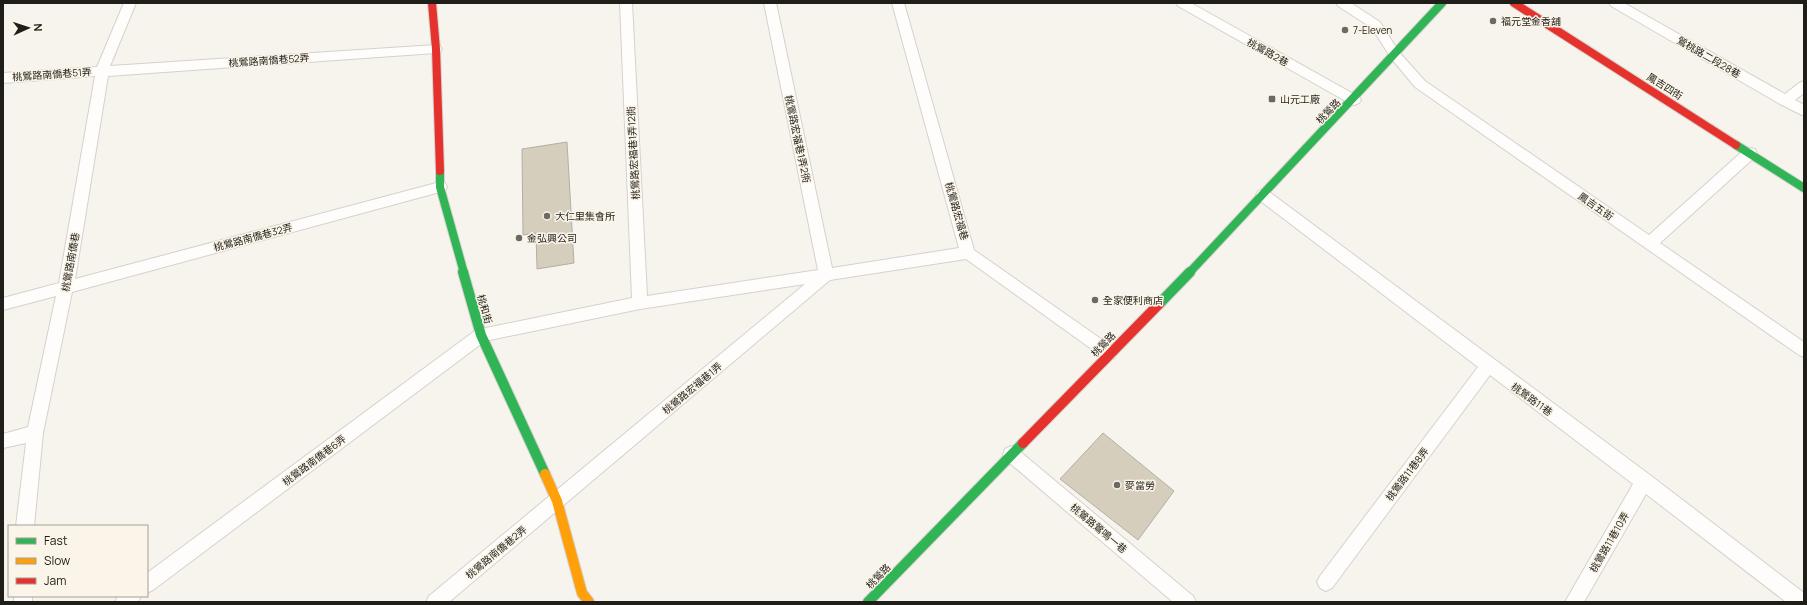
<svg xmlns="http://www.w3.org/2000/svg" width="1807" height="605" font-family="Manrope,'Noto Sans TC',sans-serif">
  <rect width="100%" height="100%" fill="#f7f4ed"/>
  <!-- building -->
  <g fill="#d6cebd" stroke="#b1afa9">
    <path d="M567 142 574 263 537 269 536 233 523 235 522 149Z"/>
    <path d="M1103 433 1174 491 1138 540 1060 479Z"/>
  </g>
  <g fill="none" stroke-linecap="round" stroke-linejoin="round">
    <!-- lane casing -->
    <g stroke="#d4d2cd" stroke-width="2">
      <g id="lane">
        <path d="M124 3H136L110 66 436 45 440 46 442 49 440 52 436 53 108 76 75 279 440 182 445 183 447 187 445 191 440 192 72 292 43 433 34 526H16L26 443 3 448V434L28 427 56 296 3 310V298L59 283 95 76 3 83V73L97 67Z"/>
        <path d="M620 3H632L647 296 818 270 764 3H776L832 268 959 248 892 3H904L974 250 1114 348 1117 353 1114 358 1109 360 1104 358 966 259 830 280 449 602H426L429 596 805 284 640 309 485 341 153 590 147 593V573L476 330 632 298Z"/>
        <path d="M1176 3H1191L1359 97 1361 100 1359 103 1354 105 1349 103 1178 6Z"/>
        <path d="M1336 3H1351L1380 22 1399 52 1425 81 1649 235 1745 149 1750 148 1755 149 1757 153 1755 157 1660 243 1804 342V357L1799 355 1415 87 1391 58 1372 28 1338 6Z"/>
        <path d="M1609 3H1624L1785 94 1799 83 1804 81V93L1795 100 1804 105V116L1780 104 1611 6Z"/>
        <path d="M1263 190 1268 191 1650 475 1804 593V602H1786L1646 494 1584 602H1565L1633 484 1490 375 1332 588 1326 591 1320 588 1317 582 1320 576 1478 367 1258 199 1256 195 1258 191Z"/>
        <path d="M1011 446 1017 449 1193 596 1196 602H1173L1005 459 1003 454 1005 449Z"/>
        <rect x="14" y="596" width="18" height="6"/>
        <path d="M118 596H141L138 602H115Z"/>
      </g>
    </g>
    <!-- fast-far1 casing -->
    <g stroke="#d4d2cd" stroke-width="10">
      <g id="fast-far1">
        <path d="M1736 145 1804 188"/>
        <path d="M440 171V187L464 273"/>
        <path d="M1189 273 1442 3"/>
      </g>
    </g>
    <!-- fast casing -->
    <g stroke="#d4d2cd" stroke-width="12">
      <g id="fast">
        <path d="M463 272 481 335 545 474"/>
        <path d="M1159 304 1190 272"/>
        <path d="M868 602 1023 443"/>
      </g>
    </g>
    <!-- slow casing -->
    <g stroke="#d4d2cd" stroke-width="12">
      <path id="slow" d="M545 474 557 501 582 593 589 602"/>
    </g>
    <!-- jam-far1 casing -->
    <g stroke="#d4d2cd" stroke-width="10">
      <g id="jam-far1">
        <path d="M432 3 436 49 440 171"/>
        <path d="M1514 3 1736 145"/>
      </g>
    </g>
    <!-- jam casing -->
    <g stroke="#d4d2cd" stroke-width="12">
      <path id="jam" d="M1023 443 1159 304"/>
    </g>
    <!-- lane -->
    <use href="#lane" fill="#fefdfc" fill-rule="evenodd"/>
    <!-- fast-far1 -->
    <use href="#fast-far1" stroke="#30b455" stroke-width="8"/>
    <!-- fast -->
    <use href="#fast" stroke="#30b455" stroke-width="10"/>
    <!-- slow -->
    <use href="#slow" stroke="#ff9f0a" stroke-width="10"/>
    <!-- jam-far1 -->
    <use href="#jam-far1" stroke="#e5322d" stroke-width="8"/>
    <!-- jam -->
    <use href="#jam" stroke="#e5322d" stroke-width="10"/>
  </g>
  <!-- markers -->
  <g fill="#6b6963" stroke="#fbf5e9" stroke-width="1.5">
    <circle cx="1493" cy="21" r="4"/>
    <circle cx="1345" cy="30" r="4"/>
    <rect x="1268" y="95" width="8" height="8" rx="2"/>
    <circle cx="547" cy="216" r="4"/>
    <circle cx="519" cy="238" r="4"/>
    <circle cx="1095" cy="300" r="4"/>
    <circle cx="1117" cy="485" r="4"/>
  </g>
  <g text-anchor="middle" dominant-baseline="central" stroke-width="3" stroke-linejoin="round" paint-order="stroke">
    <!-- poi labels -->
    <g font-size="10" fill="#201e19" stroke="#fbf5e9" text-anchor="start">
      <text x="1501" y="21">福元堂金香舖</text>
      <text x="1353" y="30">7-Eleven</text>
      <text x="1280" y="99">山元工廠</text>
      <text x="555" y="216">大仁里集會所</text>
      <text x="527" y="238">金弘興公司</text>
      <text x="1103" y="300">全家便利商店</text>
      <text x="1125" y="485">麥當勞</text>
    </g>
    <!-- street labels -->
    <g font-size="10" fill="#201e19" stroke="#fbf5e9">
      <text transform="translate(1268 52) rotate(29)">桃鶯路2巷</text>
      <text transform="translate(1709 57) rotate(30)">鶯桃路二段28巷</text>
      <text transform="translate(269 60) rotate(-4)">桃鶯路南僑巷52弄</text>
      <text transform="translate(52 74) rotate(-4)">桃鶯路南僑巷51弄</text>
      <text transform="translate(1665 86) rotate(32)">鳳吉四街</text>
      <text transform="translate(1328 111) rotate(-46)">桃鶯路</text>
      <text transform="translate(798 139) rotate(78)">桃鶯路宏福巷1弄2衖</text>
      <text transform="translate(633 153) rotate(-93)">桃鶯路宏福巷1弄12衖</text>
      <text transform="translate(1596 206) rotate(35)">鳳吉五街</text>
      <text transform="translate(957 211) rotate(74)">桃鶯路宏福巷</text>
      <text transform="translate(253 237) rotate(-15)">桃鶯路南僑巷32弄</text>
      <text transform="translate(70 262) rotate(-80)">桃鶯路南僑巷</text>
      <text transform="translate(485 309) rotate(74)">桃和街</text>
      <text transform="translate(1103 344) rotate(-46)">桃鶯路</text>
      <text transform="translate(692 388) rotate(-40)">桃鶯路宏福巷1弄</text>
      <text transform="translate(1532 399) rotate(36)">桃鶯路11巷</text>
      <text transform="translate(314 460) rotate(-37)">桃鶯路南僑巷6弄</text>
      <text transform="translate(1407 474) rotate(-53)">桃鶯路11巷8弄</text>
      <text transform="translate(1099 528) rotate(40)">桃鶯路鶯鳴一巷</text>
      <text transform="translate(1609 542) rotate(-60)">桃鶯路11巷10弄</text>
      <text transform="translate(496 552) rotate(-40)">桃鶯路南僑巷2弄</text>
      <text transform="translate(878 576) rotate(-46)">桃鶯路</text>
    </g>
  </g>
  <!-- border -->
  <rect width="1807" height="605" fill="none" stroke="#201e19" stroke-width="8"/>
  <!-- legend -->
  <rect x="8" y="525" width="140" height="72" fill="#fbf5e9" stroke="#a39f96"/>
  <rect x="16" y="538" width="20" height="6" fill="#30b455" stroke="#a39f96"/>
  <text x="44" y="545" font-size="12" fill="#201e19">Fast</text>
  <rect x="16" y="558" width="20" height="6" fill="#ff9f0a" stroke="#a39f96"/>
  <text x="44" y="565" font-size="12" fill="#201e19">Slow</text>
  <rect x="16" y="578" width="20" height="6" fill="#e5322d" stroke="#a39f96"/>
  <text x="44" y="585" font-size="12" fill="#201e19">Jam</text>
  <!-- north arrow -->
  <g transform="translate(28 28) rotate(87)" stroke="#fbf5e9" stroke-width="3" paint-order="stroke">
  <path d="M0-3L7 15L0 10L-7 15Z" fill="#201e19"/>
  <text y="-6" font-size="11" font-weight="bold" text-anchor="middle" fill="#201e19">N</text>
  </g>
</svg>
